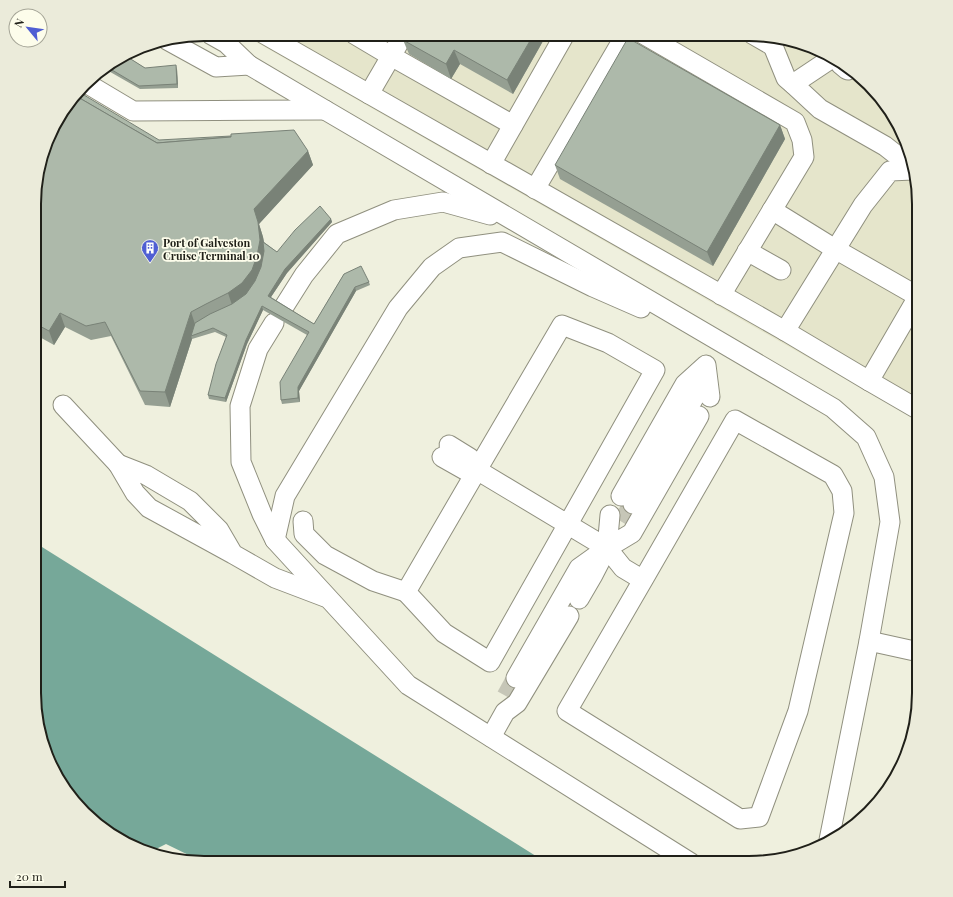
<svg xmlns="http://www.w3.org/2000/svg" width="953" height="897" font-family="'Playfair Display',serif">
  <rect width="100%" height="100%" fill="#eff0de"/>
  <!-- built -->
  <g fill="#e5e5cb">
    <path d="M242 34H760L824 52 877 92 906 139 919 193V421Z"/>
    <path d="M919 490V608L912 607 913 513Z"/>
  </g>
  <!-- water -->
  <path fill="#76a899" d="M35 535 38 541 42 547 547 863H205L166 844 152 851 129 846 76 805 47 758 34 704Z"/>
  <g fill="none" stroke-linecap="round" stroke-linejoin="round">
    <!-- minor-tunnel -->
    <g stroke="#c6c6b7" stroke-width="19" stroke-dasharray="19 10" stroke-linecap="butt">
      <path d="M622 522 633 504"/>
      <path d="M506 696 516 678"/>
    </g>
    <!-- minor casing -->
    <g stroke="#90907f" stroke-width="21">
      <g id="minor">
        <path d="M210 34 226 43 249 65 325 110 833 408 866 437 884 477 890 522 869 641 829 840"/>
        <path d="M264 34 369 94"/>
        <path d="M354 34 391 56 513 125"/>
        <path d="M404 34 369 94 785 331 869 381 919 295"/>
        <path d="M643 34 795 122 802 140 804 157 721 295"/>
        <path d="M752 34 773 46"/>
        <path d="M774 38 773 46 786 78 793 84 820 109 885 146 913 168"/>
        <path d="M167 40 216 67 249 65"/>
        <path d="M840 64 846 69 848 70"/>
        <path d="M86 83 133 111 325 110"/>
        <path d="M793 84 832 58"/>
        <path d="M491 164 565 34"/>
        <path d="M535 189 626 34"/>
        <path d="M772 210 835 249 919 297"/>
        <path d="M747 251 781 270"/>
        <path d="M280 313 304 275 337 234 394 210 443 202 490 215"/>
        <path d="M274 323 258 349 240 406 241 462 262 514 275 540 408 685 691 863"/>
        <path d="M785 331 863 205 890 171 913 170"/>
        <path d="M869 381 919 410"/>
        <path d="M63 405 118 464"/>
        <path d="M449 445 470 458 477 470"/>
        <path d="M442 457 465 470H477"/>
        <path d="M477 470 562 325 608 343 655 370 490 662 444 633 406 592 477 470 607 548 623 568 643 580 567 711 740 819 759 817 798 711 844 513 842 491 833 475 735 420 643 580"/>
        <path d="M621 496 685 384 706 365 710 397"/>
        <path d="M633 504 698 391V373"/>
        <path d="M610 515 607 548 632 533 699 416"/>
        <path d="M303 521 304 534 325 555 373 581 406 592"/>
        <path d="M275 540 285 496 398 308 432 267 459 248 502 242 593 287 641 308"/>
        <path d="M233 554 149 508 135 493 118 464 146 475 190 501 219 530 233 554 275 578 325 597"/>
        <path d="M869 641 919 652"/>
        <path d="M516 678 579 568 607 548 593 575 579 599"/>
        <path d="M491 737 505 712 517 703 569 616"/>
      </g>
    </g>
    <!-- minor -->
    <use href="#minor" stroke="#fff" stroke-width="19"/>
  </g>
  <!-- wall -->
  <g fill="#959f92">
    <path d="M406 34H547L513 94 460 64 451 79 409 54 403 40Z"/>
    <path d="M126 56 145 68 177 69 178 88 140 89 105 69Z"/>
    <path d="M780 125 785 139 713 266 560 179 555 165Z"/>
    <path d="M159 140 308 151 313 165 259 224 263 237 264 242 277 252 331 219 332 222 287 273 271 297 314 324 344 274 369 282 370 285 356 291 299 391 300 402 282 404 281 400 307 335 263 310 247 344 226 402 209 399 208 395 226 337 215 332 192 339 170 407 145 405 111 336 91 340 65 327 54 345 36 335 37 171Z"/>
  </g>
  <!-- shaded-wall -->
  <g fill="#798277">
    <path d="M534 34H547L513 94 507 80Z"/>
    <path d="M454 50 460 64 451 79 446 64Z"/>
    <path d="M176 65 177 69 178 88 177 84Z"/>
    <path d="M780 125 785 139 713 266 707 252Z"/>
    <path d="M308 151 313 165 259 224 263 237 266 254 257 284 233 308 228 293 254 209Z"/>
    <path d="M331 219 332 222 287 273 269 300 268 296 285 269Z"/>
    <path d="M355 287 356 291 299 391 300 402 298 398V387Z"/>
    <path d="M262 306 263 310 247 344 226 402 225 398 246 340Z"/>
    <path d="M191 312 196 327 191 336 192 339 170 407 165 392Z"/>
    <path d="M60 313 65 327 54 345 49 331Z"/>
  </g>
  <!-- building -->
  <g fill="#adb9aa" stroke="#798277">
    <path d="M406 34H534L507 80 454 50 446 64 403 40Z"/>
    <path d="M628 38 780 125 707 252 555 165Z"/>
    <path d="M126 56 145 68 176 65 177 84 139 86 107 67Z"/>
    <path d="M79 92 159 140 231 136V137L157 143 76 96Z"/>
    <path d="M76 96 157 143 231 137V134L294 130 308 151 254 209 258 222 260 240 257 256 252 270 242 283 228 293 206 304 191 312 165 392 140 391 105 322 86 326 60 313 49 331 36 324 37 171 57 119Z"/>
    <path d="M320 206 331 219 285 269 268 296 314 324 344 274 361 266 369 282 355 287 298 387V398L281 400 280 382 309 332 262 306 246 340 225 398 208 395 216 364 227 335 213 328 191 336 195 323 210 314 232 304 246 294 255 281 261 267 264 251 263 242 277 252 295 230Z"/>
  </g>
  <!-- icons -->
  <defs>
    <g id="building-pin" transform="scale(0.9)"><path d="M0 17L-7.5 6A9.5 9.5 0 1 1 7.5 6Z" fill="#4f5ed3" stroke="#fdfdeb"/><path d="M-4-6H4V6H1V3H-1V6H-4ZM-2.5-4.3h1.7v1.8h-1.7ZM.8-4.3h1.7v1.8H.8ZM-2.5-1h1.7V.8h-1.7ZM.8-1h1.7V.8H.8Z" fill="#fff"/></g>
  </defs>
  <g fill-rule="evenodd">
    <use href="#building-pin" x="150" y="248"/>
  </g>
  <g text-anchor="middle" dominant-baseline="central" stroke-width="3.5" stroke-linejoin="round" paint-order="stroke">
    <!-- poi labels -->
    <g font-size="11" font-weight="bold" fill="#202019" stroke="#fdfdeb" text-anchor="start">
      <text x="163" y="242">Port of Galveston<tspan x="163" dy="13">Cruise Terminal 10</tspan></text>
    </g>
  </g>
  <!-- crop -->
  <path d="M0 0H953V897H0ZM204 41H749A163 163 0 0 1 912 204V693A163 163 0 0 1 749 856H204A163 163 0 0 1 41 693V204A163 163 0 0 1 204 41Z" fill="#ebebda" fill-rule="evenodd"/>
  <path fill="none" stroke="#202019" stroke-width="2" d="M204 41H749A163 163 0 0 1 912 204V693A163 163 0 0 1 749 856H204A163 163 0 0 1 41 693V204A163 163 0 0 1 204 41Z"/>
  <!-- north arrow -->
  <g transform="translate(28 28) rotate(299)"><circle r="19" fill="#fdfdeb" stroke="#a5a597"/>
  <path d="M0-3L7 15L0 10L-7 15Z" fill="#4f5ed3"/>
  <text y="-6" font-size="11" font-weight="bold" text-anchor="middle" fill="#202019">N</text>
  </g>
  <!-- scale -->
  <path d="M10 881v6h55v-6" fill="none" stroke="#202019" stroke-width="2"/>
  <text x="16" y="881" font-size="12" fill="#202019" stroke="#fdfdeb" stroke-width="3" paint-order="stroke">20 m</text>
</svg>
